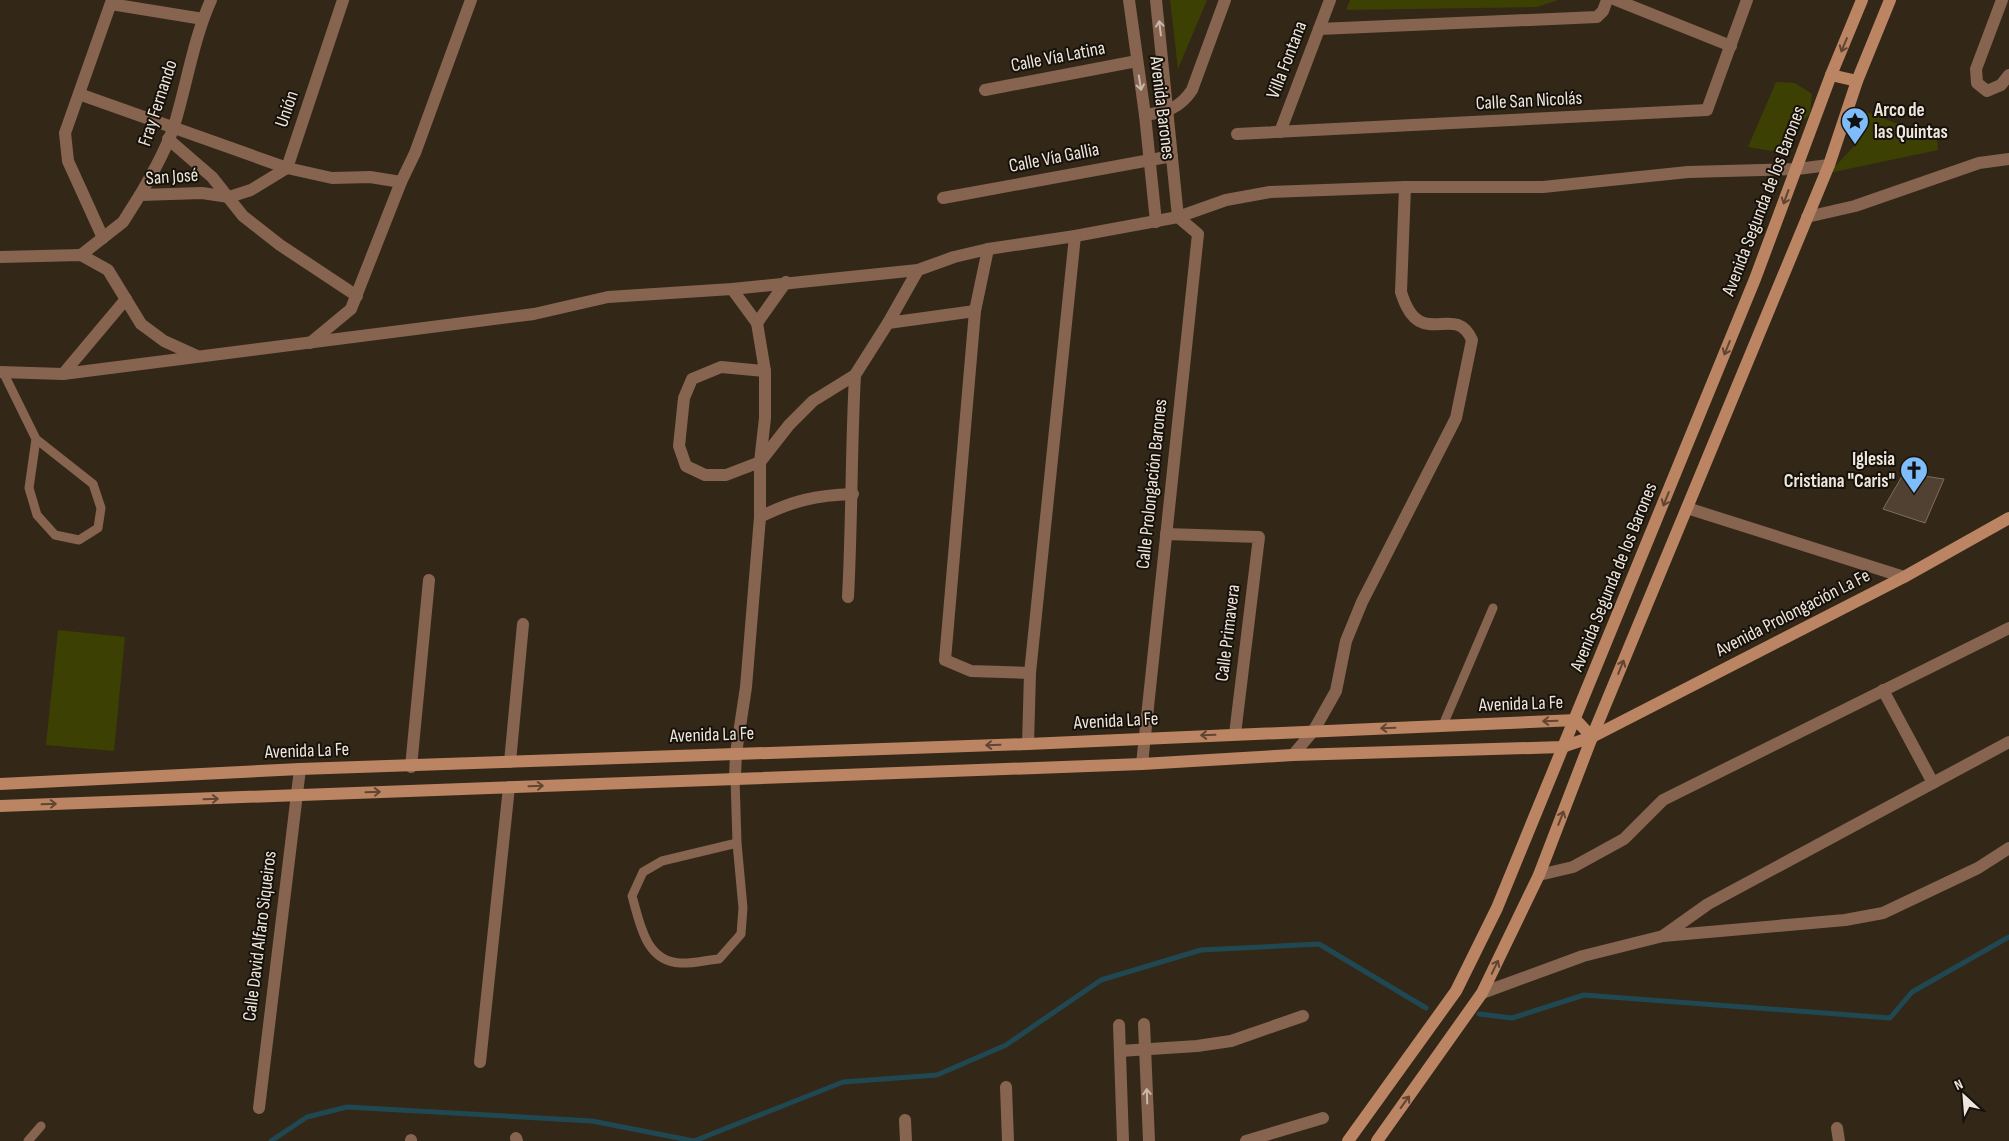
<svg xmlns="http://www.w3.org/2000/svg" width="2009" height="1141" font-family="'Sofia Sans Condensed',sans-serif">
  <rect width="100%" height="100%" fill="#332717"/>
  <!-- green -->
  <g fill="#3c4003">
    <path d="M1170 0H1207L1178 69Z"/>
    <path d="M1350 0H1558L1537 7 1346 10Z"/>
    <path d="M1776 82 1795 83 1812 94 1810 114 1790 133 1778 152 1748 147Z"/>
    <path d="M1854 107 1937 139 1938 150 1829 173 1855 145Z"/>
    <path d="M58 630 125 637 114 751 46 745Z"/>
  </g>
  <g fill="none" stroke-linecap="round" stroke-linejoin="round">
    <!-- stream -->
    <g stroke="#204853" stroke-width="5">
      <path d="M1479 1014 1512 1018 1584 995 1890 1018 1912 992 2009 937"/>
      <path d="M271 1141 307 1117 347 1107 592 1121 694 1141 843 1082 937 1075 1006 1045 1101 980 1201 950 1319 944 1426 1008"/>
    </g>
  </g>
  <!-- building -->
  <path fill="#504132" stroke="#7e6e5e" d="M1904 473 1944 479 1925 523 1883 509Z"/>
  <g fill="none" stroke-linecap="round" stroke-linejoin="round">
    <!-- lane -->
    <g stroke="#86644f" stroke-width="9">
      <path d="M3 372 36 439 93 484 101 508 98 528 79 540 55 535 37 515 29 488 36 439"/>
      <path d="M1443 725 1493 608"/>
      <path d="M735 777 737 843 743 908 741 934 719 959C706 960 692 964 680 963 645 961 640 923 632 896L643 872 662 861 737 843"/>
      <path d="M28 1141 41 1126"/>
    </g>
    <!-- street -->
    <g stroke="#86644f" stroke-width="12">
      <path d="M1129 0 1145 115 1156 222"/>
      <path d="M1616 0 1731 46"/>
      <path d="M2002 0 1976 69 1977 83 1987 91 2001 85 2009 75"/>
      <path d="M111 4 203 19"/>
      <path d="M1319 29 1597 17 1603 11 1607 0"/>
      <path d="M985 90 1137 61"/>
      <path d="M79 94 287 168 332 178 370 177 401 182"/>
      <path d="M1145 115C1167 112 1180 108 1192 90L1225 0"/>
      <path d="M1280 132 1330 0"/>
      <path d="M1237 134 1707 110 1747 0"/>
      <path d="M168 139 212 177 243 216 280 245 357 296"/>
      <path d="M140 195C153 173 166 150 174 126 187 84 193 40 211 0"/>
      <path d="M943 198 1172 156"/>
      <path d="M1807 217 1855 206 1979 163 2009 159"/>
      <path d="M103 238 68 161 65 133 112 0"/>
      <path d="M988 249 975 311 945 660 971 671 1030 673"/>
      <path d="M81 255 123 222 140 195 202 193 229 197 251 190 287 168 343 0"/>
      <path d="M0 257 81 255 108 270 141 324 164 341 197 356"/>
      <path d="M918 270 888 323 975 311"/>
      <path d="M732 289 757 323 765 371V418L760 462V517L746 687 736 753 735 777"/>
      <path d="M757 323 786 282"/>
      <path d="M310 343 351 309 401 182 415 153 471 0"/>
      <path d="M765 371 721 367 692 379 684 398 679 446 686 466 705 475H726L760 462 789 425 813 401 855 375 888 323"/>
      <path d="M0 372 63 374 534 314 608 297 732 289 918 270 954 257 988 249 1075 236 1178 217 1226 200 1270 192 1405 187H1543L1688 172 1797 169 1829 165"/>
      <path d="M63 374 126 299"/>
      <path d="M1687 508 1904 577"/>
      <path d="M760 517C792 501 816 495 853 494"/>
      <path d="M1166 534 1259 537 1235 734"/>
      <path d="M848 597C852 523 851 449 855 375"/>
      <path d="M1883 690 1933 783"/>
      <path d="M1028 744 1030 673 1075 236"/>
      <path d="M1293 755 1314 730 1336 691 1346 641 1362 602 1456 418 1472 340C1454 300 1420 354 1401 292L1405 187"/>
      <path d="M510 762 523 624"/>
      <path d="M1142 764 1198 234 1178 217 1156 0"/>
      <path d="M411 767 429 580"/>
      <path d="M1539 875 1573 867 1624 839 1663 800 2009 628"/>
      <path d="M1663 936 1708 904 2009 742"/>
      <path d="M1482 993 1583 956 1663 936 1845 920 1883 913 1978 868 2009 848"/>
      <path d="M1144 1024 1149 1141"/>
      <path d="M1119 1025 1123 1141"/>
      <path d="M1120 1051 1197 1046 1231 1041 1303 1016"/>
      <path d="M480 1062 509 787"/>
      <path d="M1006 1087 1008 1141"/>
      <path d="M259 1108 300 769"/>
      <path d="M905 1120 906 1141"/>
      <path d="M1837 1128 1839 1141"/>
      <path d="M516 1138 517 1141"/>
      <path d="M411 1140V1141"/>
      <path d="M1246 1141 1323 1118"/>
    </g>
    <!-- secondary -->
    <g stroke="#bb8463" stroke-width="12">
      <path d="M1831 75 1857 81"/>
      <path d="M0 784 300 769 1028 744 1576 720 1592 737"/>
      <path d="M0 806 1142 764 1293 755 1562 747 1592 737 1904 577 2009 518"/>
      <path d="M1348 1141 1456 991 1497 908 1755 279 1831 75 1862 0"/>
      <path d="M1377 1141 1482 993 1539 875 1592 737 1829 165 1857 81 1890 0"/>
    </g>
  </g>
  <!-- one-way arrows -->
  <defs><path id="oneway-shaft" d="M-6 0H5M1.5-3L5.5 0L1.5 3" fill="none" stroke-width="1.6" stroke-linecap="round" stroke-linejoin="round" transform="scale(1.25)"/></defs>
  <g stroke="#cab8ab">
    <use href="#oneway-shaft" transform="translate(1160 28) rotate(-97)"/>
    <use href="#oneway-shaft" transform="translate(1140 83) rotate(81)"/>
    <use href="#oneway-shaft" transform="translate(1147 1096) rotate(-92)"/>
  </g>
  <g stroke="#604532">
    <use href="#oneway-shaft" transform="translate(1844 45) rotate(113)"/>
    <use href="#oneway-shaft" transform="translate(1786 197) rotate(110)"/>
    <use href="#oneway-shaft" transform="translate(1727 348) rotate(112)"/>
    <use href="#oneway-shaft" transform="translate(1666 499) rotate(112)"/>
    <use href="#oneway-shaft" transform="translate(1621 667) rotate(-68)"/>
    <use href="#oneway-shaft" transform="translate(1550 721) rotate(178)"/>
    <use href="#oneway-shaft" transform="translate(1388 728) rotate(178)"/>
    <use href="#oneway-shaft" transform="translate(1208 735) rotate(178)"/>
    <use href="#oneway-shaft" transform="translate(993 745) rotate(178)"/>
    <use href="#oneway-shaft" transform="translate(536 786) rotate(-2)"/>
    <use href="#oneway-shaft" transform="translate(373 792) rotate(-2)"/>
    <use href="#oneway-shaft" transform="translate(211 799) rotate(-2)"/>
    <use href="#oneway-shaft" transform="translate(49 804) rotate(-2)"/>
    <use href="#oneway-shaft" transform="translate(1561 818) rotate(-69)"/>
    <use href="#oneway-shaft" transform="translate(1495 967) rotate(-64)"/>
    <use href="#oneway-shaft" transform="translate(1405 1102) rotate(-54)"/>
  </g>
  <!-- icons -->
  <defs>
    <g id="sight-pin" transform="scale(1.4375)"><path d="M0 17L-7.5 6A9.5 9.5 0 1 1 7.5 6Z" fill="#7ebdf9" stroke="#16110a"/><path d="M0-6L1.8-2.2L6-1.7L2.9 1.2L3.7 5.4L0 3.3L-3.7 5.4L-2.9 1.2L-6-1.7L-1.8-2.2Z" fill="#111"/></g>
    <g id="church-pin" transform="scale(1.4375)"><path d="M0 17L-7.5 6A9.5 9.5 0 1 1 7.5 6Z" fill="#7ebdf9" stroke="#16110a"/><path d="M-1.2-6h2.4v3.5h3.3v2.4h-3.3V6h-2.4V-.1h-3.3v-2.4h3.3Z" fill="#111"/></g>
  </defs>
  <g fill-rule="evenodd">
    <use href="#sight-pin" x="1855" y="121"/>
    <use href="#church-pin" x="1914" y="470"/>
  </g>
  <g text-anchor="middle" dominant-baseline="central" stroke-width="4" stroke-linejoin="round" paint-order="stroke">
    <!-- street labels -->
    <g font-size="19" fill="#eee6dc" stroke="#16110a">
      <text transform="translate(1058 57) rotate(-11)">Calle Vía Latina</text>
      <text transform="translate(1287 60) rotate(-69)">Villa Fontana</text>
      <text transform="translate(1529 101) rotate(-3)">Calle San Nicolás</text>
      <text transform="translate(158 103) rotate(-72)">Fray Fernando</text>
      <text transform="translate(1162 108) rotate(83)">Avenida Barones</text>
      <text transform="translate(287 109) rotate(-71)">Unión</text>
      <text transform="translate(1054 158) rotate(-11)">Calle Vía Gallia</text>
      <text transform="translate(172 177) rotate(-4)">San José</text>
      <text transform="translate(1764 201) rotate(-69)">Avenida Segunda de los Barones</text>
      <text transform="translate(1152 484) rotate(-84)">Calle Prolongación Barones</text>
      <text transform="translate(1614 577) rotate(-68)">Avenida Segunda de los Barones</text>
      <text transform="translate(1793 613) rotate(-27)">Avenida Prolongación La Fe</text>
      <text transform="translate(1228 633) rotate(-83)">Calle Primavera</text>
      <text transform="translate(1521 704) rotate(-2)">Avenida La Fe</text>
      <text transform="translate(1116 721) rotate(-3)">Avenida La Fe</text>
      <text transform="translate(712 735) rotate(-2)">Avenida La Fe</text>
      <text transform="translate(307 751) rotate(-2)">Avenida La Fe</text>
      <text transform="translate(260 936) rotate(-83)">Calle David Alfaro Siqueiros</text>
    </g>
    <!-- poi labels -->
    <g font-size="19" font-weight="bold" fill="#eee6dc" stroke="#16110a" text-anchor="start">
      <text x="1874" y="110">Arco de<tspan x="1874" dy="22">las Quintas</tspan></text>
      <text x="1895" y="459" text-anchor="end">Iglesia<tspan x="1895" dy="22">Cristiana "Caris"</tspan></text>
    </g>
  </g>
  <!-- north arrow -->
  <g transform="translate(1964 1096) rotate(334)" stroke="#16110a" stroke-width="4" paint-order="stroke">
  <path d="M0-4L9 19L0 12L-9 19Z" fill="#eee6dc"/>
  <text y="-8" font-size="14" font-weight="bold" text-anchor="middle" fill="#eee6dc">N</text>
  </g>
</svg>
